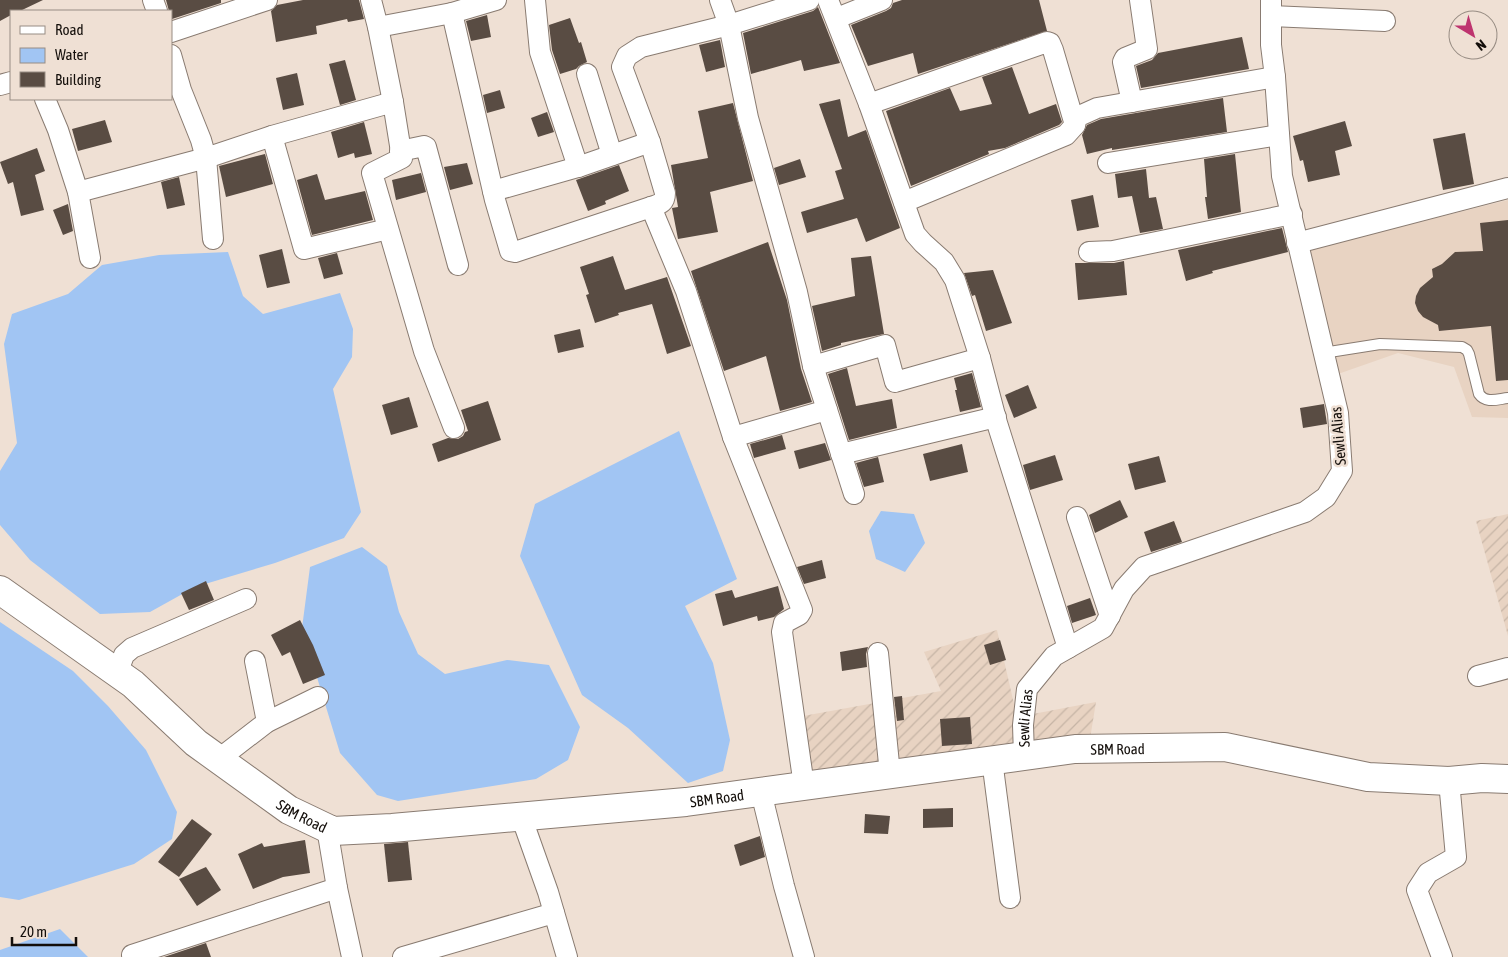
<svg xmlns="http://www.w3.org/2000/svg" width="1508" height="957" font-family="'Asap Condensed',sans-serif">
  <defs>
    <pattern id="industrial-furrows" width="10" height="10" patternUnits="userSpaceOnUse" patternTransform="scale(1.25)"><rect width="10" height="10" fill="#e8d3c2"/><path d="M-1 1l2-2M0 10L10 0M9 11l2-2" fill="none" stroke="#c6b4a5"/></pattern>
  </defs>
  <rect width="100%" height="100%" fill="#efe0d4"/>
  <!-- built -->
  <path fill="#e8d3c2" d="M1508 200V418L1472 417 1454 367 1398 353 1338 374 1307 250Z"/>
  <!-- industrial -->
  <g fill="url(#industrial-furrows)">
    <path d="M1508 514V636L1476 521Z"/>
    <path d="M997 630 1017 717 1096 702 1090 739 798 780 792 718 941 691 924 652Z"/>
  </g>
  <!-- water -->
  <g fill="#a1c5f3">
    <path d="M228 252 243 296 263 314 340 293 353 329 352 357 333 389 361 512 344 538 275 563 195 587 150 612 100 614 30 560 0 525V471L17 443 4 344 12 314 68 294 102 265 159 255Z"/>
    <path d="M679 431 737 579 685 606 713 663 730 740 723 771 688 783 628 728 582 695 520 556 535 504Z"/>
    <path d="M881 511 914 514 925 543 905 572 876 559 869 531Z"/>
    <path d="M362 547 387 566 399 612 418 654 445 674 507 660 549 665 580 727 568 760 536 779 398 801 377 795 340 753 302 628 310 567Z"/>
    <path d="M0 622 73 671 108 706 146 750 177 812 172 839 134 864 19 900 0 897Z"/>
    <path d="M60 929 88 957H0V950Z"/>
  </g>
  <!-- building -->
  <g fill="#594c43">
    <path d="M0 0H43L20 11H11V15L0 21Z"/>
    <path d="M166 0H221V3L172 19 171 11H169Z"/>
    <path d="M303 0H359L364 19 348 22 347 19 316 26 317 34 276 42 271 11 277 5Z"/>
    <path d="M902 0H1039L1047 31 918 74 913 53 868 66 851 25 886 11 891 8 893 3Z"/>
    <path d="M818 7 840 63 804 71 801 60 751 74 743 33 813 11Z"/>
    <path d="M487 15 491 37 471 41 466 21Z"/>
    <path d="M570 18 579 43 581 42 587 62 579 66 576 69 560 74 552 50 549 25Z"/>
    <path d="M1242 37 1249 69 1141 88 1136 66 1152 60 1158 53Z"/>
    <path d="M720 40 725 67 706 72 699 45Z"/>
    <path d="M345 60 356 100 340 105 329 64Z"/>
    <path d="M1012 67 1029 114 1056 104 1062 122 1059 125 1005 148 988 151 989 154 911 186 886 111 950 88 960 111 992 104 982 77Z"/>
    <path d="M297 73 304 105 283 110 276 78Z"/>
    <path d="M500 90 505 108 487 113 483 95Z"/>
    <path d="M1223 98 1227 132 1112 150V148L1087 154 1082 135 1087 125 1101 119Z"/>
    <path d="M840 99 848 137 866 130 900 228 866 242 857 218 807 233 801 212 844 199 835 171 842 169 819 104Z"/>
    <path d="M733 103 753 181 710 192 718 232 678 239 672 208 678 207 671 165 708 158 698 111Z"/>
    <path d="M547 112 554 132 538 137 531 118Z"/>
    <path d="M105 120 112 142 78 151 72 129Z"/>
    <path d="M1345 121 1352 146 1335 151 1340 175 1308 182 1303 160 1300 161 1293 136Z"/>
    <path d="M364 122 372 154 355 158 354 153 338 158 331 132Z"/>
    <path d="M1465 133 1474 184 1443 190 1433 139Z"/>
    <path d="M37 148 45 171 35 175 44 210 21 216 13 182 8 184 0 162Z"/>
    <path d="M265 154 273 184 226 197 219 166Z"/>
    <path d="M1235 154 1241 212 1208 219 1205 197H1207L1204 159Z"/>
    <path d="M800 159 806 177 779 185 774 168Z"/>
    <path d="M467 163 473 184 450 190 444 167Z"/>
    <path d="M619 165 629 191 605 201 606 204 588 211 576 180Z"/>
    <path d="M1146 169 1149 198 1156 197 1163 229 1140 233 1132 196 1118 198 1115 174Z"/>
    <path d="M421 173 426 192 396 200 392 180Z"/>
    <path d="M317 174 325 200 365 191 373 220 312 235 297 180Z"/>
    <path d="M179 177 185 205 167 209 161 182Z"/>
    <path d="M1093 195 1099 227 1077 231 1071 200Z"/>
    <path d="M68 204 73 231 63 235 53 210Z"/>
    <path d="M1508 220V380L1496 381 1491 326 1439 331 1438 325 1423 317 1418 311 1415 303 1416 296 1420 288 1433 277 1432 269 1442 264 1455 252 1483 251 1480 223Z"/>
    <path d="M1282 228 1288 252 1212 271 1213 273 1186 281 1178 250Z"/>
    <path d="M768 242 787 300 801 369 812 402 780 411 766 356 724 371 691 271Z"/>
    <path d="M282 249 290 283 267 288 259 255Z"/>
    <path d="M337 253 343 274 324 279 318 258Z"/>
    <path d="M613 256 625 290 667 277 691 346 667 354 652 304 618 313 619 315 595 323 586 295 589 294 580 267Z"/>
    <path d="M871 256 884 334 841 343V345L822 351 812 306 855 296 851 258Z"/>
    <path d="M1124 261 1127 295 1078 300 1075 263H1114Z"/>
    <path d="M993 270 1012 323 986 331 975 295 972 296 964 273Z"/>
    <path d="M580 329 584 347 558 353 554 335Z"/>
    <path d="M847 368 856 406 892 399 897 428 849 440 828 374Z"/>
    <path d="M972 373 981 407 960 412 955 390H957L954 378Z"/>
    <path d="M1028 385 1037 408 1014 418 1005 395Z"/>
    <path d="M409 397 418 427 391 435 382 405Z"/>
    <path d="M488 401 501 440 438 462 432 444 448 438 458 439 463 436 465 432 468 431 461 410Z"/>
    <path d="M1324 404 1327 424 1303 428 1300 408Z"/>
    <path d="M782 435 786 449 754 458 750 444Z"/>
    <path d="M825 443 831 460 799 469 794 451Z"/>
    <path d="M962 444 968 472 930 481 923 454Z"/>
    <path d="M1055 455 1063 480 1030 490 1023 465Z"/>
    <path d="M1159 456 1166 482 1135 490 1128 464Z"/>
    <path d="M878 457 884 482 864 487 856 463Z"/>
    <path d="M1120 500 1128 517 1095 533 1089 515Z"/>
    <path d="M1174 521 1182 542 1151 552 1144 532Z"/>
    <path d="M822 560 826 578 804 584 797 567Z"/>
    <path d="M206 581 214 600 189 610 181 593Z"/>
    <path d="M778 586 784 609 774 617 758 621 757 616 723 626 715 594 732 590 735 598Z"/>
    <path d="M1090 598 1096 615 1072 623 1067 606Z"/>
    <path d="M300 620 313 645 325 675 303 684 290 652 282 656 271 635Z"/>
    <path d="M1000 640 1006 660 990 665 984 645Z"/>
    <path d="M868 647 866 654 867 667 842 671 840 652Z"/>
    <path d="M902 696 904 720 897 721 894 697Z"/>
    <path d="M970 717 972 744 942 746 940 719Z"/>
    <path d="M953 808V827L923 828V809Z"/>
    <path d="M865 814 890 816 888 834 864 833Z"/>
    <path d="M192 819 212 834 179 877 158 862Z"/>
    <path d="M760 836 765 857 740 866 734 845Z"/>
    <path d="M305 840 310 873 283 877 253 889 238 854 262 843 264 847Z"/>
    <path d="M408 842 412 880 388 882 384 844Z"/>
    <path d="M206 867 221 890 197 906 179 879Z"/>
    <path d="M206 943 211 957H164Z"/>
  </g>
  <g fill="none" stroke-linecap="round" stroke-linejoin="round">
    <!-- lane casing -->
    <g stroke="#897b71" stroke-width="12">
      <path id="lane" d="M1323 353 1380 344 1462 347 1467 350 1469 354 1479 394C1486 404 1498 399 1508 398"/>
    </g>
    <!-- street casing -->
    <g stroke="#897b71" stroke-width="22">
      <g id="street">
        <path d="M153 0 157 11"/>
        <path d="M371 0 378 27 393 102 402 158 372 173 424 351 454 428"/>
        <path d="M535 0 540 52 578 167"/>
        <path d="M720 0 729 25 748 118 797 292 813 366 854 494"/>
        <path d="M828 0 869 104 915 234 923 243 944 262 955 280 980 358 997 423 1068 648"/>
        <path d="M452 13 495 200 510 251 515 252 651 207"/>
        <path d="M1271 16 1385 21"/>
        <path d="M837 18 882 0"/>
        <path d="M378 27 452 13 496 0"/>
        <path d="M171 32 267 0"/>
        <path d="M171 55 181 90 201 140 206 158 213 239"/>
        <path d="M587 74 612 155"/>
        <path d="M0 85 11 82"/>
        <path d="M45 99 58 130 78 192 90 258"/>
        <path d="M1132 102 1123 62 1125 58 1147 49 1140 0"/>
        <path d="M869 104 1047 42 1050 43 1053 50 1075 125"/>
        <path d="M272 136 304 249 388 229"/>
        <path d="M400 151 424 146 426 147 458 265"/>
        <path d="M1108 163 1279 135"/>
        <path d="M493 191 578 167 650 142"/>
        <path d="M78 192 206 158 272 136 393 102"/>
        <path d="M904 202 1066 135 1075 125 1077 117 1097 108 1275 77"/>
        <path d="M1297 243 1508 188"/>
        <path d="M1089 252 1113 251 1292 214"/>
        <path d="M813 366 885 345 895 382 980 358"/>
        <path d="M733 437 827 410"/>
        <path d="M841 454 996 417"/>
        <path d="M1077 517 1110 616"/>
        <path d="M878 653 890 774"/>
        <path d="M255 661 267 722"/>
        <path d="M117 674 124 655 132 648 246 599"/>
        <path d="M1478 676 1508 668"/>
        <path id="s1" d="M1024 756 1023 725 1027 689 1054 656 1103 628 1124 589 1144 567 1305 512 1326 497 1342 471 1338 413 1282 176 1275 77 1271 45V0"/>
        <path d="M219 759 267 722 318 697"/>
        <path d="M992 760 1010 898"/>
        <path d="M804 786 782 632 784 623 799 615 802 610 733 437 686 291 651 207C660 204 665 203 665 193L650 142 622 67 627 56 641 47 729 25 809 0"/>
        <path d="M761 792 784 886 804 957"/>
        <path d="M521 816 548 892 567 957"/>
        <path d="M327 828 337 888 352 957"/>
        <path d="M132 955 337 888"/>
        <path d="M403 957 554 913"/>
        <path d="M1442 957 1417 890 1428 873 1456 857 1449 781"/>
      </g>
    </g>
    <!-- secondary casing -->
    <g stroke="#897b71" stroke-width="30">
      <g id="secondary">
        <path id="s2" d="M0 590 133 684 196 743 289 810 333 831 392 828 686 802 1075 749 1225 747 1368 777 1449 781 1482 778 1508 779"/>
      </g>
    </g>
    <!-- lane -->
    <use href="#lane" stroke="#fff" stroke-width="10"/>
    <!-- street -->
    <use href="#street" stroke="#fff" stroke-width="20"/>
    <!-- secondary -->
    <use href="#secondary" stroke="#fff" stroke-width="28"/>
  </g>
  <g text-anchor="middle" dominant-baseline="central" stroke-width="5" stroke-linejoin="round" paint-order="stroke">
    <!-- street labels -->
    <g font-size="15" fill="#130e0a" stroke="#efe0d4">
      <text transform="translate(1338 436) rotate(-95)">Sewli Alias</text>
      <text stroke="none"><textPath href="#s1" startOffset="38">Sewli Alias</textPath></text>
      <text stroke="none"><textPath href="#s2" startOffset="1202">SBM Road</textPath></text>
      <text stroke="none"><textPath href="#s2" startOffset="798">SBM Road</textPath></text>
      <text stroke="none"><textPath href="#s2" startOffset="378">SBM Road</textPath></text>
    </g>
  </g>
  <!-- legend -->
  <rect x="10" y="10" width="162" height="90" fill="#efe0d4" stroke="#978c83"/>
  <rect x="20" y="26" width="25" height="8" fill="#ffffff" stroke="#978c83"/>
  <text x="55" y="35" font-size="15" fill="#130e0a">Road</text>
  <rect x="20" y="48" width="25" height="15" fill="#a1c5f3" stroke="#978c83"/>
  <text x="55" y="60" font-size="15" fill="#130e0a">Water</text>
  <rect x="20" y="72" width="25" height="15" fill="#594c43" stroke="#978c83"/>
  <text x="55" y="85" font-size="15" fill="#130e0a">Building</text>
  <!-- north arrow -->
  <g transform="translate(1473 35) rotate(142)"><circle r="24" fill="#efe0d4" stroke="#978c83"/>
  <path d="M0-4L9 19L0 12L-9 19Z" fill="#be346f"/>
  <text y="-8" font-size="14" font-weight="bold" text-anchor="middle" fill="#130e0a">N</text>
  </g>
  <!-- scale -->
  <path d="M12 937v8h64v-8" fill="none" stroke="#130e0a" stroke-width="2.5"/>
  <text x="20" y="937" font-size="15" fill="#130e0a" stroke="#efe0d4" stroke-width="4" paint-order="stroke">20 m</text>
</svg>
